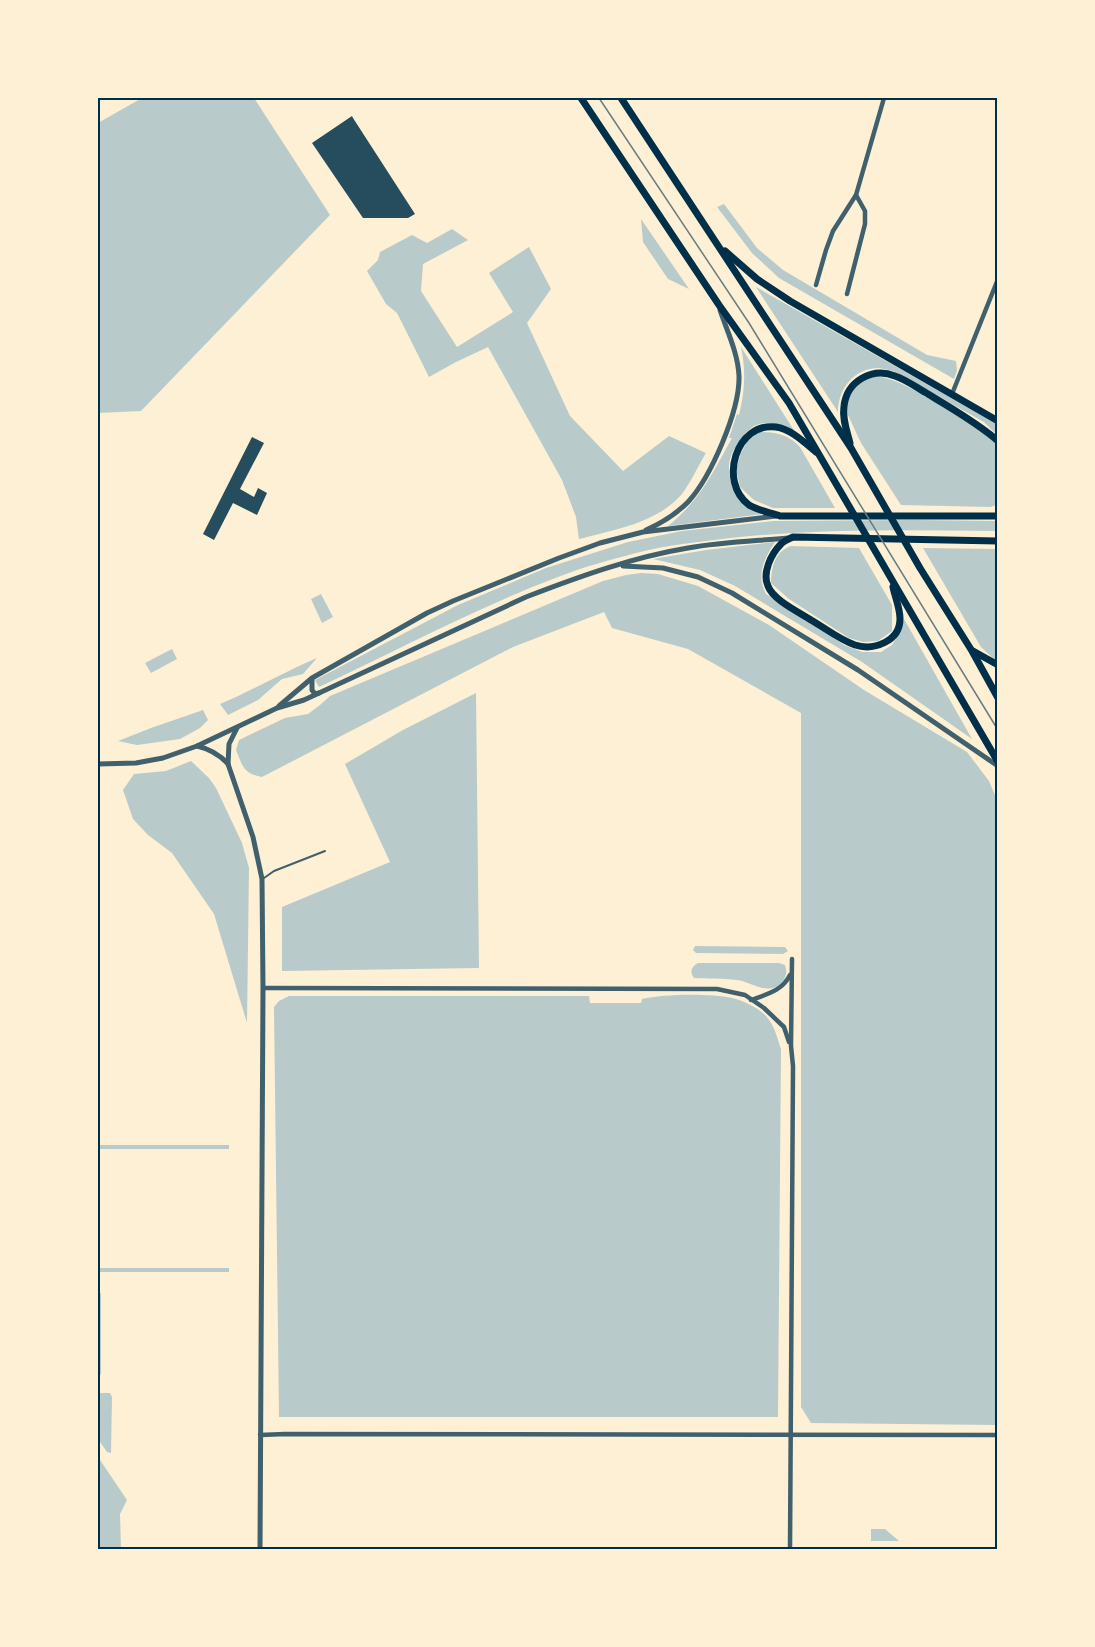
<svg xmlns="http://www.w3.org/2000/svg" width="1095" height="1647" font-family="'Alegreya Sans',sans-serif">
  <rect width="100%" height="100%" fill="#fdf0d5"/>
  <!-- green -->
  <g fill="#b9caca">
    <path d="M142 98H254L330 215 141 411 98 413V123Z"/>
    <path d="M724 204 757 248 783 270 927 355 956 361 957 370 954 379 779 278 752 253 717 207Z"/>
    <path d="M641 219 689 289 668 279 643 242Z"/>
    <path d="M452 229 468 240 423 264 421 291 457 347 513 312 489 273 529 247 551 289 527 323 570 416 623 471 669 436 706 453C698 466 691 482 682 494 657 523 614 530 579 539L576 517 562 480 488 347 456 362 429 377 397 313 386 304 367 271 378 260 380 252 412 235 427 243Z"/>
    <path d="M756 287 997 424V435L984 422 893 371C889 370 884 369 879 368 854 368 838 389 838 412Z"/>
    <path d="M741 347 795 432C784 427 772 421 759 424 745 428 728 454 729 468 729 478 733 491 739 499 745 507 754 510 763 514L668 526C701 499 712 474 732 438H729L737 414 739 415C745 391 746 371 741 347Z"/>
    <path d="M877 376C900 380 919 393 940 405 960 417 981 428 997 445V505L990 507 901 505 861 443 847 413V402L853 390 863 381Z"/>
    <path d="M760 432C776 432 789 435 800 447L835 508H773L754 500 740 487 736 469 741 453 748 440Z"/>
    <path d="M915 520 997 521V531C908 530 819 528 730 538 698 542 667 545 636 553 610 560 583 567 558 577 476 608 398 650 319 687L315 680 458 605 546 568 628 542 682 531 773 521Z"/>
    <path d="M775 542C764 559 756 575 766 594L844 645 862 652H881L892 645 899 634 904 619 972 739 862 662 735 586 700 570 653 559 706 550Z"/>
    <path d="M791 546 859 548 892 605V631L878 641 863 642 849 638 789 599 771 583C771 568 775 551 791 546Z"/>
    <path d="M923 548 997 549V662L981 647Z"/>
    <path d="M641 573 658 574 698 586 769 625 864 690 967 752 989 781 997 800V1425L811 1423 801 1407V713L688 649 612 628 604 612 513 647 262 777C243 773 243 767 236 750L239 740 285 718 308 714 320 705 330 696 603 581 626 575Z"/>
    <path d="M321 594 333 617 322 623 311 599Z"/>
    <path d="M172 649 177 659 151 673 145 663Z"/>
    <path d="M317 658 303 674 282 679 258 700 228 715 220 704C253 690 284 672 317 658Z"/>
    <path d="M476 693 479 968 282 971V907L390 862 345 764 403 730Z"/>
    <path d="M203 710 208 720 200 728 180 739 137 745 118 741 151 728Z"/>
    <path d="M191 761 209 778 216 788 242 843 249 868 247 1023 214 914 172 853 148 835 133 819 123 790 134 774 166 771Z"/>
    <path d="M695 946 785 947 788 951 783 954 696 953 693 950Z"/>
    <path d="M698 963H779L785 965C787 971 787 976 782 982 769 997 752 982 737 980 723 978 708 979 694 978 689 972 692 966 698 963Z"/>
    <path d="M289 996H589L590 1003H641L642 999C663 994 710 993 732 998 742 1000 757 1007 765 1015 774 1024 777 1037 781 1049L778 1417H279L274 1007 279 1001Z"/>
    <rect x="98" y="1145" width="131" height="4"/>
    <rect x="98" y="1268" width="131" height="4"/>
    <path d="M98 1290V1293H101V1374L98 1377Z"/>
    <path d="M98 1393H110L112 1397 111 1453 107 1452 98 1439Z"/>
    <path d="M98 1457 127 1500 120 1514 121 1549H98Z"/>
    <path d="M871 1529H885L899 1541H871Z"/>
  </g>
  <!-- building -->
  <g fill="#264d5e">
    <path d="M352 116 353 118 415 214 408 218H363L312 143Z"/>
    <path d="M252 437 264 443 240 489 254 497 258 488 267 493 257 515 233 503 214 540 203 534Z"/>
  </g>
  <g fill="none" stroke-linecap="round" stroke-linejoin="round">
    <!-- service -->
    <path stroke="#3f606c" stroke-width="2" d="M264 878 274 871 325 851"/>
    <!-- minor -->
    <g stroke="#3f606c" stroke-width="4.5">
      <path d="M816 285 826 250 833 231 856 195"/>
      <path d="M847 294 865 224V211L856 195 884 98"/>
      <path d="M952 394 998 279"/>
      <path d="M263 988 717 989 745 995 764 1008 784 1027 789 1042"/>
      <path d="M751 1000C767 994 782 991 790 975"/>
      <path d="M260 1435 285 1434 998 1435"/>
      <path d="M790 1550 793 1066 791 1046 792 959"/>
    </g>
    <!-- tertiary -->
    <g stroke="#3f606c" stroke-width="5">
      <path d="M646 530C662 523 676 514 688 502 711 477 740 410 739 376 738 353 727 331 720 310"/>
      <path d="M623 566 663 568 698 577 732 593 858 670 998 766"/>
      <path d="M312 679V690L315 694 319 693"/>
      <path d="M279 706 312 678 427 613 453 601 559 558 600 543 643 532 776 516"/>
      <path d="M237 728 229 744 228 764 253 837 262 879 263 988 260 1550"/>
      <path d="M197 746C210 749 219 754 228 764"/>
      <path d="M98 764 136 763 163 758 197 746 277 708 304 700 526 597C578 577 633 557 688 548 721 542 755 541 788 538"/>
    </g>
    <!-- primary -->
    <g stroke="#003049" stroke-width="7">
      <path d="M581 98 719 305 789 403 998 762"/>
      <path d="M621 98 851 448 920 568 972 651 998 698"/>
      <path d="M725 251 757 279 790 301 998 421"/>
      <path d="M850 443C847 431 842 419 844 406 847 381 872 367 895 376 907 380 917 388 928 394 952 409 976 422 998 441"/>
      <path d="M816 452C805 443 791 429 776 427 736 422 718 482 749 505 757 510 771 513 780 516H998"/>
      <path d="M893 587C895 597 900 608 900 619 900 641 874 651 855 645 840 640 825 628 811 620 799 612 773 600 768 586 762 573 771 554 781 544 784 541 789 539 793 537L998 541"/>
      <path d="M973 651 998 665"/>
    </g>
    <!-- tram -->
    <path stroke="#657d81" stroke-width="1.5" d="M599 98 749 323 998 730"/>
  </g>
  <!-- border -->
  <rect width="1095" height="1647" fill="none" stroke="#fdf0d5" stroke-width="198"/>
  <rect x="99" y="99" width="897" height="1449" fill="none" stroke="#003049" stroke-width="2"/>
</svg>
